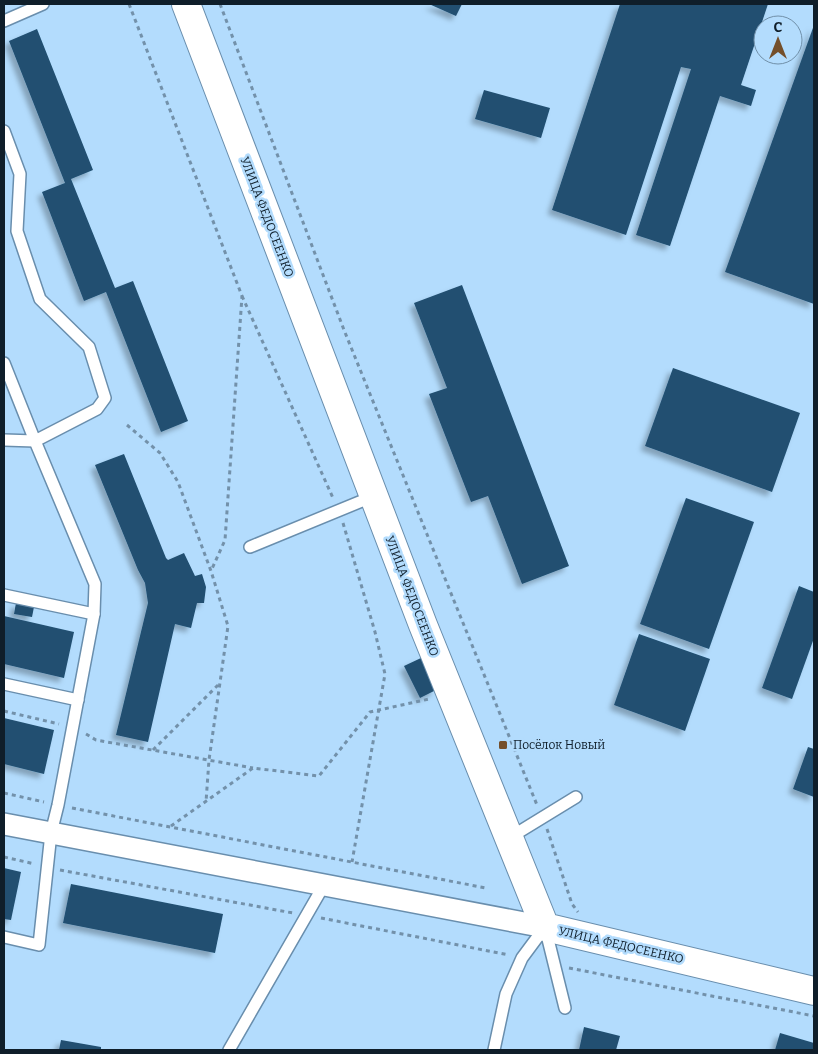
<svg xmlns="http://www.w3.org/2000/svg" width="818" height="1054" font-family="Bitter,serif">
  <defs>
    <filter id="shadow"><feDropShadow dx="-4.5" dy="4.5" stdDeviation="2.5" flood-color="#0004"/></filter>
  </defs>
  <rect width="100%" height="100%" fill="#b3dcfd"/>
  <!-- building -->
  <g fill="#204f71" filter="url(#shadow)">
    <path d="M429 4H462L456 16Z"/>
    <path d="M620 4H768L741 85 756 90 751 106 720 96 670 246 636 235 691 69 681 67 626 235 552 210Z"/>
    <path d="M814 25V304L725 272Z"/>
    <path d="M37 29 93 170 71 179 115 288 133 281 188 421 161 432 106 292 84 301 42 192 65 183 9 41Z"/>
    <path d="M484 90 550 108 541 138 475 119Z"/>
    <path d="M462 285 569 566 522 584 488 496 471 502 429 394 447 388 414 303Z"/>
    <path d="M673 368 800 413 772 492 645 446Z"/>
    <path d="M124 454 166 558 168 560 184 553 195 576 202 574 206 587 204 603H197L191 628 175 624 148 742 116 735 148 603 145 583 138 570 95 465Z"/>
    <path d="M686 498 754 522 709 649 640 624Z"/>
    <path d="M799 586 814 592V638L792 699 762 688Z"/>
    <path d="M16 603 34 607 32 617 14 614Z"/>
    <path d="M4 616 74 632 64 678 4 664Z"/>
    <path d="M639 634 710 659 685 731 614 705Z"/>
    <path d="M421 658 436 690 420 698 404 666Z"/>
    <path d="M4 718 54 730 44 774 4 764Z"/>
    <path d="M808 747 814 749V797L793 789Z"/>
    <path d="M4 868 21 872 11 920 4 919Z"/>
    <path d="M71 884 223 914 215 953 63 923Z"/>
    <path d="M584 1027 620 1036 616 1050H579Z"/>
    <path d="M780 1033 814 1043V1050H775Z"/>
    <path d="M61 1040 101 1047V1050H59Z"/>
  </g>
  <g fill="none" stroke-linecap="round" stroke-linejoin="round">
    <!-- lane casing -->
    <g stroke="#698ead" stroke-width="14">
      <g id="lane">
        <path d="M4 21 43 4"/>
        <path d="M4 131 20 174 17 231 40 299 89 347 105 398 97 409 35 441 95 584 94 614 58 805 51 833 39 945 4 937"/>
        <path d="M4 363 35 441 4 440"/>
        <path d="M250 547 374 496"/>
        <path d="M4 595 94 614"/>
        <path d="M4 684 78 700"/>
        <path d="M509 838 576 797"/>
        <path d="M545 927 565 1008"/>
        <path d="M229 1050 324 885"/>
        <path d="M494 1050 506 994 522 958 545 927"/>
      </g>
    </g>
    <!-- street casing -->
    <g stroke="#698ead" stroke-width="24">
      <path id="street" d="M4 824 545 927"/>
    </g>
    <!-- secondary casing -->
    <g stroke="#698ead" stroke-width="30">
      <path id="secondary" d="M186 4 423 625 545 927 814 991"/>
    </g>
    <!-- path -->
    <g stroke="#7391aa" stroke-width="3" stroke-dasharray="4 4" stroke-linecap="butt">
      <path d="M129 4 242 296 225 540 211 571"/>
      <path d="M220 4 344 330 537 805"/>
      <path d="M242 296 333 498"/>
      <path d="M127 425 160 453 178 482 211 571 228 626 209 760 206 802"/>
      <path d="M343 523 375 632 385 674 352 862"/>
      <path d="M4 711 59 724"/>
      <path d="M86 734 96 740 253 768"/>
      <path d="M153 750 219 684"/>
      <path d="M4 793 44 802"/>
      <path d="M72 808 486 888"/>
      <path d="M171 826 253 768 319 776 370 712 429 699"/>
      <path d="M547 829 572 904 578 912"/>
      <path d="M4 857 35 864"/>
      <path d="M60 870 293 913"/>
      <path d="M321 918 509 955"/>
      <path d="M569 968 814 1016"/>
    </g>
    <!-- lane -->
    <use href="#lane" stroke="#fff" stroke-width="11"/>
    <!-- street -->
    <use href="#street" stroke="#fff" stroke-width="21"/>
    <!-- secondary -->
    <use href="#secondary" stroke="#fff" stroke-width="28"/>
  </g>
  <!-- markers -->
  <rect fill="#744f2b" stroke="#b3dcfd" stroke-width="2" x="498" y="740" width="10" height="10" rx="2.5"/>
  <g text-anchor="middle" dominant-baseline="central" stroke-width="5" stroke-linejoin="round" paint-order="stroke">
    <!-- street labels -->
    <g font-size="12" fill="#0f1e2a" stroke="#b3dcfd">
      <text transform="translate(267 217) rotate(69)">УЛИЦА ФЕДОСЕЕНКО</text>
      <text transform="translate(412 596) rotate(69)">УЛИЦА ФЕДОСЕЕНКО</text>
      <text transform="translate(621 945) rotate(13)">УЛИЦА ФЕДОСЕЕНКО</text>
    </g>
    <!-- poi labels -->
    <g font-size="12" fill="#0f1e2a" stroke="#b3dcfd" text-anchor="start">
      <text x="513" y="745">Посёлок Новый</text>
    </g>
  </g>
  <!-- border -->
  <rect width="818" height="1054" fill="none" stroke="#0f1e2a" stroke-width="10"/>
  <!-- north arrow -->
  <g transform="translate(778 40)"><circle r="24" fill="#b3dcfd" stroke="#7190a9"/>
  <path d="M0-4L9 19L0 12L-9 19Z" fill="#744f2b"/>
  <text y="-8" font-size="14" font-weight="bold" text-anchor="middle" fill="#0f1e2a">С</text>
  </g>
</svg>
